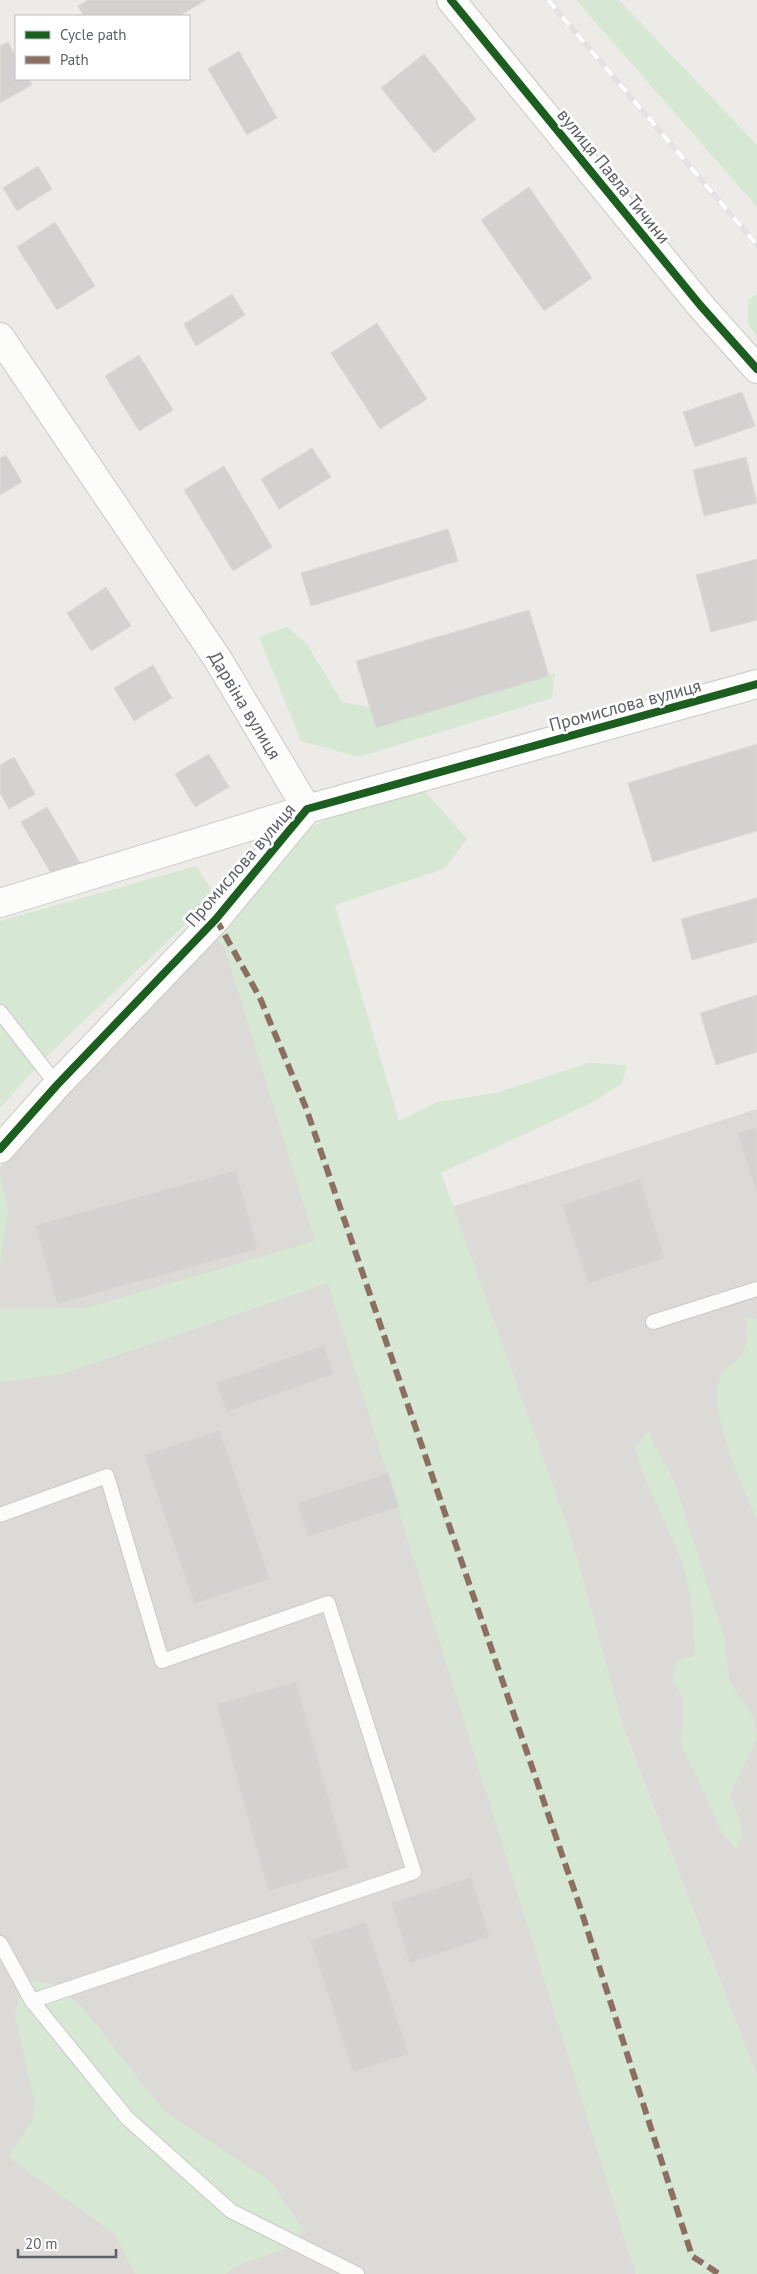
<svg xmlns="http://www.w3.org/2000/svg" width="757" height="2274" font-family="'PT Sans',sans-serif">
  <rect width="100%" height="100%" fill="#ecebe7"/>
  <!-- industrial -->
  <g fill="#dcdad7">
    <path d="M216 919 636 2274H0V1167Z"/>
    <path d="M757 1109V2077L427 1215Z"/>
  </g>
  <!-- green -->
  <g fill="#d6e7d4">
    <path d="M576 0H619L757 145V207Z"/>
    <path d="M756 294 757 295V337L748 324V301Z"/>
    <path d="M287 627 306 643 342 702 399 713 555 673 552 698 359 757 301 741 259 637Z"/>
    <path d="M408 788 428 794 467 839 444 869 335 905 399 1121 437 1102 496 1093 589 1063 627 1065 622 1084 589 1104 441 1173 571 1536 627 1739 757 2077V2274H636L328 1283 62 1374 0 1382V1309L87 1308 315 1241 225 949 218 940 220 934 307 809 312 827 352 804Z"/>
    <path d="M196 866 215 896 46 1057 0 1108V921Z"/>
    <path d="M0 1174 8 1210 0 1265Z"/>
    <path d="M745 1317 757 1319V1520C743 1485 704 1407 722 1373 724 1367 732 1365 737 1361 749 1348 747 1333 745 1317Z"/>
    <path d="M648 1432 675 1484 725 1639 729 1680 754 1719 757 1739 730 1794 744 1833 735 1850 723 1834 681 1744 683 1698 672 1681 677 1660 695 1656C694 1633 691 1589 684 1568 670 1527 645 1490 635 1447Z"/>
    <path d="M34 1981 53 1984 82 2007 164 2111 270 2181 304 2230 294 2246 235 2266 226 2274H135L115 2234 8 2157 33 2120 34 2099 15 2016 19 1996Z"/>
  </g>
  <!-- building -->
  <g fill="#d3d2d0" stroke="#dbdad6">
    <path d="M88 0H206L179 16H84L78 6Z"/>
    <path d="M8 42 16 57V79H29L32 85 0 103V46Z"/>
    <path d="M239 51 277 118 247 135 208 69Z"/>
    <path d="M424 54 476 119 434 153 381 88Z"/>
    <path d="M38 166 52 189 17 211 3 188Z"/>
    <path d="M529 187 592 278 544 311 481 220Z"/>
    <path d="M55 222 95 286 57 310 17 247Z"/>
    <path d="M232 294 245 315 196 346 184 324Z"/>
    <path d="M377 323 427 399 380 429 331 353Z"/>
    <path d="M139 355 173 410 139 431 105 376Z"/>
    <path d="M742 392 755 426 695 447 683 412Z"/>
    <path d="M312 448 331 477 279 509 261 479Z"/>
    <path d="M6 455 22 482 0 495V458Z"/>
    <path d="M746 457 757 503 704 516 693 470Z"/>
    <path d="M224 466 272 547 233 571 184 490Z"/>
    <path d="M448 529 458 561 311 606 301 573Z"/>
    <path d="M757 559V620L711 632 696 575Z"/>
    <path d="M106 587 131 626 91 651 67 613Z"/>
    <path d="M529 610 549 676 376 728 356 661Z"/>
    <path d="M153 665 172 698 134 721 114 688Z"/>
    <path d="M757 744V831L653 862 628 783Z"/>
    <path d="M209 754 229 787 195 807 175 774Z"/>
    <path d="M14 757 35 794 9 809 0 793V765Z"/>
    <path d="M47 807 82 866 56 882 21 822Z"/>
    <path d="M757 898V942L692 960 681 919Z"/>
    <path d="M757 995V1052L716 1065 700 1013Z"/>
    <path d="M757 1127V1194L737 1133Z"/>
    <path d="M236 1170 258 1249 57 1304 35 1225Z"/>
    <path d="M640 1179 665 1258 588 1284 562 1205Z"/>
    <path d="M324 1345 334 1374 227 1412 216 1383Z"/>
    <path d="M220 1430 270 1579 194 1604 144 1455Z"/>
    <path d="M388 1473 399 1507 308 1537 297 1503Z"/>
    <path d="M296 1682 349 1868 268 1891 216 1704Z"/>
    <path d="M471 1877 490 1937 410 1963 391 1903Z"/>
    <path d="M366 1922 409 2054 353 2072 310 1940Z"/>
  </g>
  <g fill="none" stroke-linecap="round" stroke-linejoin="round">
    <!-- lane casing -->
    <g stroke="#c9c9c9" stroke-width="16">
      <g id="lane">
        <path d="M0 1012 57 1085"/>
        <path d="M653 1322 757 1289"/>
        <path d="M0 1515 107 1476 162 1661 328 1603 414 1872 32 2001"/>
        <path d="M0 1943 32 2001 127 2118 231 2211 357 2274"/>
      </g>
    </g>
    <!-- street casing -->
    <g stroke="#c9c9c9" stroke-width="30">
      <g id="street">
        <path d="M451 0 700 305 757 369"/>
        <path d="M0 337 217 658 307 809 0 903"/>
        <path d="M0 1149 57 1085 216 919 307 809 757 684"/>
      </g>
    </g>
    <!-- lane -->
    <use href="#lane" stroke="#fcfcfb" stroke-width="14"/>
    <!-- street -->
    <use href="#street" stroke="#fcfcfb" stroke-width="28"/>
    <!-- rail casing -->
    <g stroke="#e3e2e2" stroke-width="5.5">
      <path id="rail" d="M548 0 757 245"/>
    </g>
    <!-- rail -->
    <use href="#rail" stroke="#fff" stroke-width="4" stroke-dasharray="11" stroke-linecap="butt"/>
    <!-- quiet -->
    <path stroke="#8d6e63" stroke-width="6" stroke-dasharray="12 6" stroke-linecap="butt" d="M216 919 260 998 306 1108 580 1907 692 2256 719 2274"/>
    <!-- cycleway casing -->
    <g stroke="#fff" stroke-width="11">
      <g id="cycleway">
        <path d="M451 0 700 305 757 369"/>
        <path d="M0 1149 57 1085 216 919 307 809 757 684"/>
      </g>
    </g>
    <!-- cycleway -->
    <use href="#cycleway" stroke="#1b5e20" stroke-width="8"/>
  </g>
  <g text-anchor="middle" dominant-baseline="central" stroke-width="5" stroke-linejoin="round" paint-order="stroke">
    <!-- street labels -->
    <g font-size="18" fill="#5d6064" stroke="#fff">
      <text transform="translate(614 176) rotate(51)">вулиця Павла Тичини</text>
      <text transform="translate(245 705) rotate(59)">Дарвіна вулиця</text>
      <text transform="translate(625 705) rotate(-15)">Промислова вулиця</text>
      <text transform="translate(240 865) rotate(-49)">Промислова вулиця</text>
    </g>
  </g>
  <!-- legend -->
  <rect x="15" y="15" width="175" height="65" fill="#ffffff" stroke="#bebfc1"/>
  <rect x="25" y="31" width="25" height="8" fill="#1b5e20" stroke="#bebfc1"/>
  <text x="60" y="40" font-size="15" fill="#5d6064">Cycle path</text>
  <rect x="25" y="56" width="25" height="8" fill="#8d6e63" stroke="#bebfc1"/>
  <text x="60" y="65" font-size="15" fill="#5d6064">Path</text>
  <!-- scale -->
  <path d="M18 2249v8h98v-8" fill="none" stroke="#5d6064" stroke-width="2.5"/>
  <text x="25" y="2249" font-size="15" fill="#5d6064" stroke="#ffffff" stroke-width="4" paint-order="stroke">20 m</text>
</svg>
